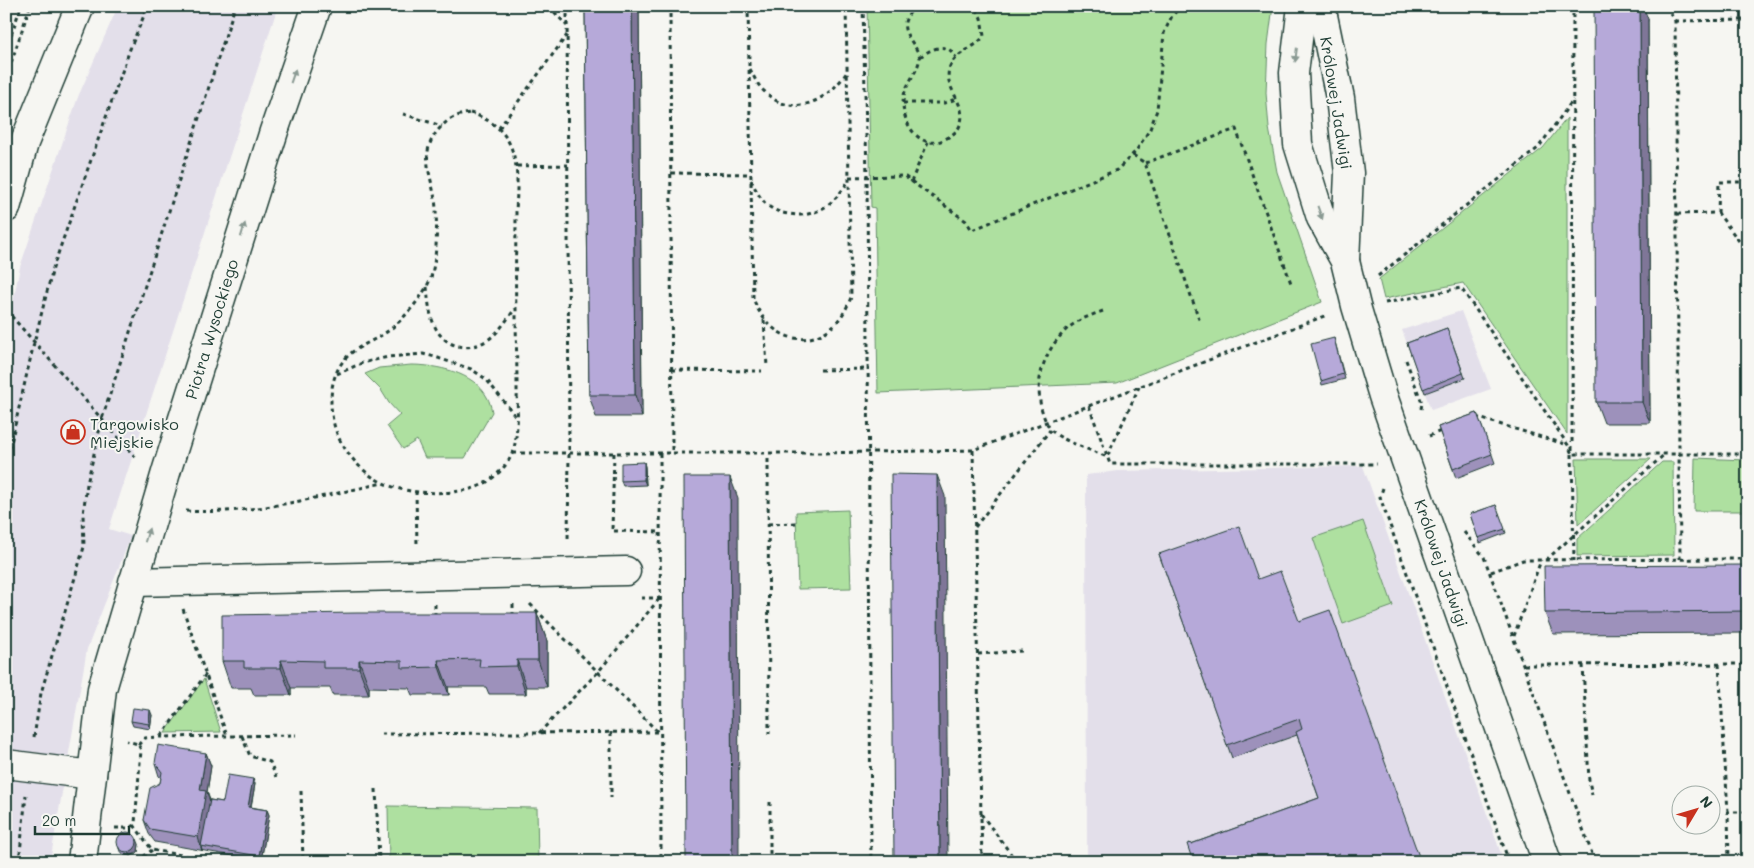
<svg xmlns="http://www.w3.org/2000/svg" width="1754" height="868" font-family="Mali,sans-serif">
  <rect width="100%" height="100%" fill="#f6f6f2"/>
  <filter id="ink" filterUnits="userSpaceOnUse"><feTurbulence type="fractalNoise" baseFrequency=".02" numOctaves="2"/><feDisplacementMap in="SourceGraphic" scale="10" xChannelSelector="R" yChannelSelector="G"/><feConvolveMatrix kernelMatrix="1 2 1 2 8 2 1 2 1" color-interpolation-filters="sRGB"/></filter>
  <g filter="url(#ink)">
    <!-- built -->
    <g fill="#e3dfea">
      <path d="M118 6H278L109 529 131 536 87 649 50 862H6V336L20 267 78 97Z"/>
      <path d="M1461 311 1491 389 1431 410 1402 330Z"/>
      <path d="M1363 466 1504 862H1087L1086 475 1118 471Z"/>
    </g>
    <!-- green -->
    <g fill="#aee0a0" stroke="#668e6a">
      <path d="M867 6H1273L1268 44 1266 93 1269 128 1277 172 1322 302 1117 383 878 393 875 208 871 207Z"/>
      <path d="M1567 118V434L1463 283 1384 299 1379 279 1543 148Z"/>
      <path d="M411 365C436 365 474 372 487 397 490 402 491 407 492 412L465 458H425L417 440 403 449 387 426 400 415 389 403 381 390 365 374 379 368Z"/>
      <path d="M1695 458 1746 460 1748 511H1694Z"/>
      <path d="M1576 459H1651L1578 525Z"/>
      <path d="M1662 462H1673L1674 555 1577 556V539Z"/>
      <path d="M848 510 851 588 798 589 796 512Z"/>
      <path d="M1363 521 1393 606 1343 624 1313 538Z"/>
      <path d="M204 679 221 732 165 733Z"/>
      <path d="M388 806 537 808 538 862H389Z"/>
    </g>
    <g fill="none" stroke-linecap="round" stroke-linejoin="round">
      <!-- minor casing -->
      <g stroke="#1f3d34" stroke-width="31">
        <g id="minor">
          <path d="M1302 6 1294 73 1298 144 1321 218 1345 261 1356 306 1383 396 1547 862"/>
          <path d="M1321 6 1340 98 1349 173 1345 261"/>
          <path d="M6 208 24 143 80 6"/>
          <path d="M133 582 626 571"/>
          <path d="M6 764 92 775"/>
          <path d="M82 862 102 689 167 469 274 131 317 6"/>
        </g>
      </g>
      <!-- path -->
      <g stroke="#1f3d34" stroke-width="3" stroke-dasharray="4 4" stroke-linecap="butt">
        <path d="M549 6 567 26"/>
        <path d="M567 6 569 453 568 542"/>
        <path d="M670 6 672 453"/>
        <path d="M748 6 753 298C773 353 832 352 851 297L846 6"/>
        <path d="M863 6 867 177 871 862"/>
        <path d="M916 6C892 29 912 36 920 57 918 74 903 85 903 103 903 126 922 153 947 138 952 135 958 131 960 125 969 104 941 87 950 66 956 52 975 49 984 36L981 18 975 6"/>
        <path d="M1573 6 1572 454 1574 561"/>
        <path d="M1666 6 1675 21 1680 559"/>
        <path d="M1675 21 1748 20"/>
        <path d="M6 50 21 6"/>
        <path d="M920 57C932 48 948 41 956 58"/>
        <path d="M750 69C754 77 758 86 765 92 793 120 829 100 847 72"/>
        <path d="M6 78 30 6"/>
        <path d="M903 103H944L956 99"/>
        <path d="M470 113C489 118 506 131 512 150 519 169 517 191 516 212 516 245 515 277 516 309 516 335 517 361 517 387 517 400 518 413 517 426 516 439 515 452 507 463 501 472 488 483 477 487 459 494 424 494 405 490 378 485 358 469 344 447 328 424 325 381 345 359 355 347 372 342 385 333 401 323 425 295 431 277 437 256 437 232 436 210 435 179 415 155 440 128 449 118 457 115 470 113Z"/>
        <path d="M403 114 442 126"/>
        <path d="M499 128 567 35"/>
        <path d="M1133 155 1145 163 1200 322"/>
        <path d="M1145 163 1236 129 1292 286"/>
        <path d="M517 166 568 165"/>
        <path d="M671 173 750 174"/>
        <path d="M849 177 904 176 966 221 972 230 1107 174 1117 170 1136 151 1150 129 1157 110 1164 33 1172 16 1181 6"/>
        <path d="M751 180C755 188 759 197 765 203 772 210 780 213 789 214 817 219 836 202 849 180"/>
        <path d="M911 182 928 142"/>
        <path d="M1718 213 1719 182H1748"/>
        <path d="M1677 214 1718 213 1748 253"/>
        <path d="M1378 276 1538 148 1573 100"/>
        <path d="M427 287C428 298 429 311 433 322 442 347 467 354 489 339 500 331 507 319 515 309"/>
        <path d="M1385 303 1461 288 1568 445 1572 454H1748"/>
        <path d="M6 310 136 458"/>
        <path d="M1103 311C1089 316 1074 321 1063 333 1044 353 1035 379 1041 407 1043 415 1046 424 1052 431 1062 441 1094 451 1107 457L1139 387"/>
        <path d="M764 320 767 367"/>
        <path d="M1406 360 1422 403 1421 409"/>
        <path d="M672 370 762 371"/>
        <path d="M820 370 868 369"/>
        <path d="M337 374 362 363 388 357 423 354 435 357 471 369 486 379 517 418"/>
        <path d="M1089 406 1110 464H1377"/>
        <path d="M1476 419 1479 418 1568 445"/>
        <path d="M1429 436 1441 431"/>
        <path d="M973 450 982 862"/>
        <path d="M513 453H821L973 450 1327 315"/>
        <path d="M614 453 612 531 660 532"/>
        <path d="M660 453 661 862"/>
        <path d="M768 459 769 734"/>
        <path d="M6 464 34 343 53 268 130 49 148 6"/>
        <path d="M1383 488 1380 497 1509 862"/>
        <path d="M416 491 417 546"/>
        <path d="M186 511C253 515 318 497 383 483"/>
        <path d="M768 524 796 523"/>
        <path d="M975 527 1050 430"/>
        <path d="M1464 532 1484 557 1595 862"/>
        <path d="M1546 560 1665 454"/>
        <path d="M1491 572 1523 560 1748 559"/>
        <path d="M641 598H660"/>
        <path d="M435 604V617"/>
        <path d="M513 604V617"/>
        <path d="M530 604 658 732"/>
        <path d="M183 609 227 736"/>
        <path d="M1514 636 1541 560"/>
        <path d="M978 654 1022 651"/>
        <path d="M1719 664 1728 812"/>
        <path d="M1524 665 1748 664"/>
        <path d="M1583 665 1589 781 1592 795"/>
        <path d="M611 732V798"/>
        <path d="M539 733 598 672 660 598"/>
        <path d="M381 734 661 732"/>
        <path d="M161 736 206 674"/>
        <path d="M242 736 250 756 270 762 276 777"/>
        <path d="M34 737 41 693 84 547 83 514 87 484 102 419 235 6"/>
        <path d="M138 745 145 738 160 737 296 735"/>
        <path d="M376 789 379 862"/>
        <path d="M301 791 303 862"/>
        <path d="M770 802V862"/>
        <path d="M981 814 1017 862"/>
        <path d="M134 825 152 850 221 862"/>
        <path d="M115 828H129L134 825 135 823 141 750 138 744 127 741"/>
        <path d="M19 862 26 795"/>
        <path d="M137 862 152 850"/>
        <path d="M1729 862 1728 812H1748"/>
      </g>
      <!-- minor -->
      <use href="#minor" stroke="#f6f6f2" stroke-width="28"/>
    </g>
    <!-- wall -->
    <g fill="#9d91bb" stroke="#1f3d34">
      <path d="M585 6H639L642 417H596L589 395Z"/>
      <path d="M1648 19 1650 423H1604L1596 402Z"/>
      <path d="M1447 328 1465 378 1425 393 1407 343Z"/>
      <path d="M1334 338 1345 379 1322 385 1321 381Z"/>
      <path d="M1477 413 1495 463 1456 478 1438 427Z"/>
      <path d="M644 462 645 467 646 485 623 486 621 481Z"/>
      <path d="M1496 505 1506 533 1480 543 1470 514Z"/>
      <path d="M1159 554 1258 579 1299 621 1421 862H1193L1191 844 1319 798 1297 735 1232 758Z"/>
      <path d="M1748 565V633L1553 634 1545 613Z"/>
      <path d="M537 613 547 641V687H526V694H489L486 687H448L449 695H412L409 688 369 687V695H333L330 688H291V695H254L251 688H231L222 661Z"/>
      <path d="M152 715 150 729 133 726 131 721Z"/>
      <path d="M206 753 211 766 207 792 210 800 223 802 253 779 255 784 251 807 267 810 269 815 261 861 155 842 149 834 144 820 160 783 161 778 159 776 155 763Z"/>
      <path d="M118 844H139L138 852 131 856 124 855 119 849Z"/>
    </g>
    <!-- shaded-wall -->
    <g fill="#7f7698" stroke="#1f3d34">
      <path d="M632 6H639L642 417 635 395Z"/>
      <path d="M1640 6H1643L1648 19 1650 423 1642 402Z"/>
      <path d="M644 462 645 467 646 485 644 480Z"/>
      <path d="M937 475 945 496 948 862H940Z"/>
      <path d="M730 477 738 498 739 862H732Z"/>
      <path d="M537 613 547 641V687L538 660Z"/>
      <path d="M281 660 291 688V695L281 668Z"/>
      <path d="M359 660 369 687V695L359 668Z"/>
      <path d="M438 660 448 687 449 695 439 667Z"/>
      <path d="M517 660 526 687V694L517 666Z"/>
      <path d="M150 710 152 715 150 729 149 724Z"/>
      <path d="M206 753 211 766 207 792 211 805 201 846 202 851 198 837 200 790Z"/>
      <path d="M253 779 255 784 250 811 248 807Z"/>
      <path d="M267 810 269 815 261 861 259 856Z"/>
      <path d="M137 839 139 844 138 852 131 856 129 852Z"/>
    </g>
    <!-- building -->
    <g fill="#b6a9d9" stroke="#1f3d34">
      <path d="M585 6H632L635 395H589Z"/>
      <path d="M1594 6H1640L1642 402H1596Z"/>
      <path d="M1447 328 1463 373 1423 389 1407 343Z"/>
      <path d="M1334 338 1343 374 1321 381 1311 344Z"/>
      <path d="M1477 413 1492 454 1453 469 1438 427Z"/>
      <path d="M644 462V480L621 481V463Z"/>
      <path d="M891 474 937 475 940 862H894Z"/>
      <path d="M684 477H730L732 862H686Z"/>
      <path d="M1496 505 1505 529 1478 538 1470 514Z"/>
      <path d="M1239 526 1258 579 1280 571 1299 621 1330 610 1421 862H1342L1339 853 1316 862H1193L1187 844 1190 843 1191 844 1319 798 1296 732 1302 729 1299 719 1227 745 1159 554Z"/>
      <path d="M1748 565V611L1545 613 1544 566Z"/>
      <path d="M357 613H537L538 660H517V666L479 667 480 659 438 660 439 667 402 668V661L359 660V668H323V661L281 660V668H244V661H222V615Z"/>
      <path d="M133 708 150 710 149 724 131 721Z"/>
      <path d="M158 745 206 753 200 790 206 791 198 837 150 829 144 820 150 788 160 783 162 772 155 763Z"/>
      <path d="M228 775 253 779 248 807 267 810 259 856 201 846 210 800 223 802Z"/>
      <circle cx="127" cy="842" r="10"/>
    </g>
    <!-- one-way arrows -->
    <defs><path id="oneway-solid" d="M-6-.8H1V-3.2L6.5 0L1 3.2V.8H-6Z" transform="scale(1.25)"/></defs>
    <g fill="#8a9a93">
      <use href="#oneway-solid" transform="translate(1296 55) rotate(97)"/>
      <use href="#oneway-solid" transform="translate(293 76) rotate(-71)"/>
      <use href="#oneway-solid" transform="translate(1320 213) rotate(70)"/>
      <use href="#oneway-solid" transform="translate(243 230) rotate(-73)"/>
      <use href="#oneway-solid" transform="translate(147 535) rotate(-73)"/>
    </g>
  </g>
  <!-- icons -->
  <defs>
    <g id="shop-ring" transform="scale(1.25)"><circle r="9.5" fill="#f6f6f2" stroke="#c8321e" stroke-width="1.5"/><path d="M-5-2.5h2.3a2.7 3.5 0 0 1 5.4 0H5L5.5 6h-11ZM-1.5-2.5h3a1.5 2.3 0 0 0-3 0Z" fill="#c8321e"/></g>
  </defs>
  <g fill-rule="evenodd">
    <use href="#shop-ring" x="73" y="432"/>
  </g>
  <g text-anchor="middle" dominant-baseline="central" stroke-width="4" stroke-linejoin="round" paint-order="stroke">
    <!-- street labels -->
    <g font-size="16" fill="#1f3d34" stroke="#f6f6f2">
      <text transform="translate(1337 103) rotate(81)">Królowej Jadwigi</text>
      <text transform="translate(211 329) rotate(-73)">Piotra Wysockiego</text>
      <text transform="translate(1442 563) rotate(71)">Królowej Jadwigi</text>
    </g>
    <!-- poi labels -->
    <g font-size="16" fill="#1f3d34" stroke="#f6f6f2" text-anchor="start">
      <text x="90" y="423">Targowisko<tspan x="90" dy="18">Miejskie</tspan></text>
    </g>
  </g>
  <!-- margin -->
  <rect width="1754" height="868" fill="none" stroke="#f6f6f2" stroke-width="25"/>
  <rect x="12" y="12" width="1729" height="843" fill="none" stroke="#1f3d34" stroke-width="2" filter="url(#ink)"/>
  <!-- north arrow -->
  <g transform="translate(1696 810) rotate(52)"><circle r="24" fill="#f6f6f2" stroke="#a0aca6"/>
  <path d="M0-4L9 19L0 12L-9 19Z" fill="#c8321e"/>
  <text y="-8" font-size="14" font-weight="bold" text-anchor="middle" fill="#1f3d34">N</text>
  </g>
  <!-- scale -->
  <path d="M35 826v8h94v-8" fill="none" stroke="#1f3d34" stroke-width="2.5"/>
  <text x="42" y="826" font-size="15" fill="#1f3d34" stroke="#f6f6f2" stroke-width="4" paint-order="stroke">20 m</text>
</svg>
